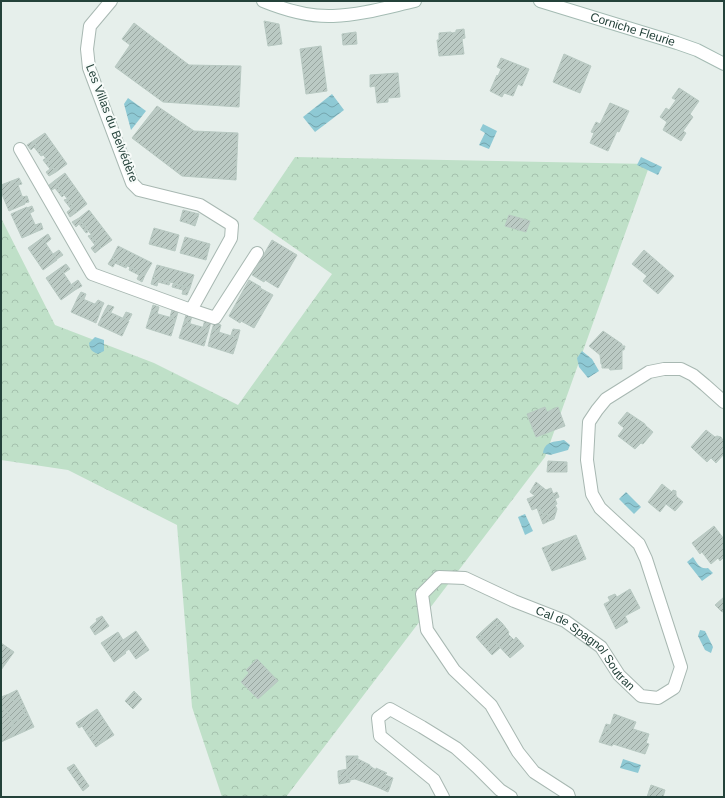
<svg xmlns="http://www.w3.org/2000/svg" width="725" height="798" font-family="Arial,sans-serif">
  <defs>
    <pattern id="forest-crowns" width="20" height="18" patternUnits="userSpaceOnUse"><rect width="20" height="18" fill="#bfe0c8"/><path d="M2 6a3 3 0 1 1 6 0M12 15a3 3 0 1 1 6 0" fill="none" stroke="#a4c1ad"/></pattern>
    <pattern id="water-waves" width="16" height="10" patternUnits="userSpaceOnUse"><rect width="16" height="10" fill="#8ec9d4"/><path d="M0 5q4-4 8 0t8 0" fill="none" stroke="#74a5ad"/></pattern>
    <pattern id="building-hatch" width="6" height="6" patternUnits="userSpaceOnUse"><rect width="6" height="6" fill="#bbcac4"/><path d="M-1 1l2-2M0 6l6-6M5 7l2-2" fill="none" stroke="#98a6a0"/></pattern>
  </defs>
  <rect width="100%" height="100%" fill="#e6efeb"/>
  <!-- forest -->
  <path fill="url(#forest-crowns)" d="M295 157 650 164 545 457 286 797H222L192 707 177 525 68 470 1 460V218L55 325 154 363 238 405 332 274 253 219Z"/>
  <!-- water -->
  <g fill="url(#water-waves)">
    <path d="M332 94 344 110 315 132 303 117Z"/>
    <path d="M128 98 146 111 131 130 124 104Z"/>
    <path d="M483 124 497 131 489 149 479 145 485 133 480 130Z"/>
    <path d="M641 157 662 167 658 175 637 165Z"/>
    <path d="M95 337 104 340V351L98 354C91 351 90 350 89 343Z"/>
    <path d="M582 351 592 359 599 371 588 378 579 367 577 358Z"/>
    <path d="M564 440 570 445 568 450 550 455 543 453C545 441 554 442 564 440Z"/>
    <path d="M626 492 641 507 634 514 619 499Z"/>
    <path d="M525 514 533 531 525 535 518 517Z"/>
    <path d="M693 557C697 563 700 570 708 568L713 573 702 581 687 562Z"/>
    <path d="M700 630 705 631 713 647 711 653 705 650 698 636Z"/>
    <path d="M623 759 641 765 638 773 620 768Z"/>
  </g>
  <!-- building -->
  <g fill="url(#building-hatch)" stroke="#b8c9c2">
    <path d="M264 21 279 24 282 44 268 46Z"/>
    <path d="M134 23 189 65 241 66 239 107 163 102 115 67 130 45 122 39Z"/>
    <path d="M464 29 465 38 462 39 464 54 439 56 437 40H439V33L451 32 452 33 456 32V30Z"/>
    <path d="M356 32 357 44 343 45 342 34Z"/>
    <path d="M321 46 327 91 306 94 300 49Z"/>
    <path d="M564 54 591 66 580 93 553 82Z"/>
    <path d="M501 58 529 69 522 86 518 84 513 96 504 93 502 97 490 91 497 75 498 76 501 69 497 67Z"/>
    <path d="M398 73 400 97 388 98V102L377 103 375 86 370 87V75Z"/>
    <path d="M679 88 699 101 690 114 693 117 683 131 686 133 681 141 663 130 667 122 660 117 666 108 669 110 676 100 672 98Z"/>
    <path d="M610 103 629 111 619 132 617 131 608 151 590 143 594 133 591 132 596 122 600 124Z"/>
    <path d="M157 106 194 131 238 133 236 180 182 176 132 138Z"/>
    <path d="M45 133 67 164 56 172 33 141Z"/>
    <path d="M33 141 43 155 41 156 34 147 31 150 27 145Z"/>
    <path d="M46 158 56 172 49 176 46 172 50 169 43 160Z"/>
    <path d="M65 173 87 204 77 212 54 181Z"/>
    <path d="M19 178 22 184 18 185 14 180Z"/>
    <path d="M14 180 18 185 25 204 9 211 1 192V185Z"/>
    <path d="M54 181 64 195 62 197 55 188 52 190 48 186Z"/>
    <path d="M27 196 29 202 24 203 22 197Z"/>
    <path d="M67 199 77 212 70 217 67 212 71 209 64 200Z"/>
    <path d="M32 206 34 211 30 213 27 208Z"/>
    <path d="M27 207 38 231 22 238 11 214Z"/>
    <path d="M89 210 112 240 101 248 79 218Z"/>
    <path d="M183 210 191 212 187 223 180 221Z"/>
    <path d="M191 212 199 214 195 226 187 223Z"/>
    <path d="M509 215 530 221 526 232 505 226Z"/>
    <path d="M79 218 88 232 86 233 79 224 76 227 72 222Z"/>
    <path d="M41 223 43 229 38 231 35 225Z"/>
    <path d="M154 228 179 235 175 251 149 244Z"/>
    <path d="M48 234 51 239 45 244 42 238Z"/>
    <path d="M91 235 101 248 95 253 91 248 95 245 88 236Z"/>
    <path d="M185 237 210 244 206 260 180 253Z"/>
    <path d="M42 238 57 260 43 270 28 248Z"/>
    <path d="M272 240 297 255 278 288 265 280 264 282 252 275Z"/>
    <path d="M118 246 152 263 145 275 112 258Z"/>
    <path d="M59 250 63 255 57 259 53 254Z"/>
    <path d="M644 250 674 276 658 294 643 281 647 276 632 264Z"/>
    <path d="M112 258 127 266 126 268 115 263 113 267 108 264Z"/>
    <path d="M66 264 70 269 64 273 60 268Z"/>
    <path d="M157 265 194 275 190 288 153 277Z"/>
    <path d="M130 267 145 275 142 282 137 279 139 275 129 270Z"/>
    <path d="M60 268 75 290 61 300 46 278Z"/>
    <path d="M153 277 170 283 169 285 158 282 157 286 151 284Z"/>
    <path d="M78 280 82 286 75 290 72 284Z"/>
    <path d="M249 280 261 287 260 288 273 295 254 328 241 321 240 323 229 316Z"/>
    <path d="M173 284 190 288 187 295 182 294 183 290 172 287Z"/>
    <path d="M81 292 86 294 84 299 78 297Z"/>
    <path d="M78 297 102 307 96 323 71 312Z"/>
    <path d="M98 300 104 303 102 307 95 304Z"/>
    <path d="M108 305 114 307 111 312 105 310Z"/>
    <path d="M153 305 159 307 157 314 151 312Z"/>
    <path d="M105 310 129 321 122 336 98 325Z"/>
    <path d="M172 310 178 312 176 319 170 317Z"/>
    <path d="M126 312 132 314 129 320 123 318Z"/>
    <path d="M151 312 176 319 171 336 146 328Z"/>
    <path d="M186 315 192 316 190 323 184 322Z"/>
    <path d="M205 320 211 322 209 329 203 327Z"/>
    <path d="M184 322 209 329 204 346 179 338Z"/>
    <path d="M214 323 221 325 219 332 212 330Z"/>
    <path d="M233 329 240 330 238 338 231 335Z"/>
    <path d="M212 330 238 338 233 354 208 346Z"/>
    <path d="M603 331 622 344V346H625L624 350H622V369L610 370 609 368H602V365L601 364 600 355 589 346Z"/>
    <path d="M545 407 547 412 558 407 565 426 536 437 527 414Z"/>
    <path d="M627 412 645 424V425L653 432 643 444 641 443 635 449 618 436 624 428 618 423Z"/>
    <path d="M706 430 715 437 717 436 721 437 724 442V454L716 463 711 458 707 462 691 447Z"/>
    <path d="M548 461 567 462V472H547Z"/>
    <path d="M536 482 546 490 551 488 557 504 555 505 557 509 554 519 549 521 547 514 543 516 540 507 532 510 527 499 535 496 530 492Z"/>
    <path d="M662 484 672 492 673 490 676 491V496L683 502 675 511 666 504 660 512 648 502Z"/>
    <path d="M557 492 559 497 555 499 553 494Z"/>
    <path d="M540 507 543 516 547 514 549 521 543 524 537 508Z"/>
    <path d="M714 526 724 539V557L720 561 718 558 711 564 702 552 700 554 692 543Z"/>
    <path d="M576 535 586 559 552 571 542 548Z"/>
    <path d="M630 589 640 608 625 616 628 622 616 629 604 604 610 601 608 597 615 594 617 597Z"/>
    <path d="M724 597V611L722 612 715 605Z"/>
    <path d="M102 616 109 626 95 635 90 627 97 621 96 619Z"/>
    <path d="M497 618 502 623 498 627 492 622Z"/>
    <path d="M492 622 498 627 502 623 509 632 508 634 514 640 516 637 524 646 510 658 495 642 490 647 479 634Z"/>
    <path d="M136 631 149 650 136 659 129 649 125 652 126 653 114 662 101 643 118 632 123 640Z"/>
    <path d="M479 634 490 647 495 642 500 648 492 655 476 637Z"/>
    <path d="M1 643 14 652 1 670Z"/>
    <path d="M257 659 278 681 258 699 241 682 249 673 246 670Z"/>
    <path d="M17 690 34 727 1 742V728L2 730 14 725 13 722 26 717 18 699 13 701 9 694Z"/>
    <path d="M134 691 142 699 133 709 125 701Z"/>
    <path d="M9 694 13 701 18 699 26 717 13 722 6 709 1 711V697Z"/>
    <path d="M6 709 14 725 2 730 1 711Z"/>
    <path d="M97 709 114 735 100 744 91 731 87 734 82 726 79 728 76 723Z"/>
    <path d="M614 714 636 722 633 729 649 734 646 743 649 744 645 754 613 744 612 746 599 742 603 732 608 733Z"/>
    <path d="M606 724 610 725 608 733 603 732Z"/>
    <path d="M91 731 100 744 96 747 87 734Z"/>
    <path d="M346 756H358L357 764 368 769 370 766 376 770V768L387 773 385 775 393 778 390 787 379 782 377 787 355 779 350 780 349 775 338 776V771L347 769Z"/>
    <path d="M358 759 370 765 368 769 357 764Z"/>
    <path d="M74 764 89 786 83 791 67 768Z"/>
    <path d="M349 775 350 782 339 784 338 776Z"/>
    <path d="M379 782 390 787 388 792 377 787Z"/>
    <path d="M651 785 665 790 663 797H647Z"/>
  </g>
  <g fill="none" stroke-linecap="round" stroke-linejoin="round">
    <!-- minor casing -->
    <g stroke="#a8b8b2" stroke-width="14">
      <g id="minor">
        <path d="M20 149 92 274 191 310 231 238 232 225 200 205 139 190 132 183 89 68 87 49 90 26 111 1"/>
        <path d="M191 310 215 318 257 253"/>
        <path d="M443 797 434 780 380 736 378 718 390 709 422 727 456 748 477 767 500 790 511 797"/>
        <path id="s1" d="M569 797 568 794 534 772 518 752 491 705 454 670 427 630 422 594 439 577 465 578 514 601 565 621 601 647 619 675 641 696 658 698 674 688 681 667 646 559 639 544 600 508 592 494 587 460 589 422 597 410 606 399 649 372 664 369H681L693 375 705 385 724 402"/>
      </g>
    </g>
    <!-- secondary casing -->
    <g stroke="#a4bbb3" stroke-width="14">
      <g id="secondary">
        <path d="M263 1C285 10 309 17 333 16 361 15 388 7 415 1"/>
        <path id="s2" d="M540 1 677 43 697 50 724 64"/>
      </g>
    </g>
    <!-- minor -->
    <use href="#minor" stroke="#fff" stroke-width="12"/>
    <!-- secondary -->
    <use href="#secondary" stroke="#fff" stroke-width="12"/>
  </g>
  <g text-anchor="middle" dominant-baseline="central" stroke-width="4" stroke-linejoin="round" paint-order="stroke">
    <!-- street labels -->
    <g font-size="12" fill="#24423a" stroke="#f7fbf9">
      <text stroke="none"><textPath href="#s2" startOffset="97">Corniche Fleurie</textPath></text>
      <text transform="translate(112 123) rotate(69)">Les Villas du Belvédère</text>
      <text stroke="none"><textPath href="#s1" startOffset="451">Cal de Spagnol Soutran</textPath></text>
    </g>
  </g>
  <!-- border -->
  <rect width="725" height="798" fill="none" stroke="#24423a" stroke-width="4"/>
</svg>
